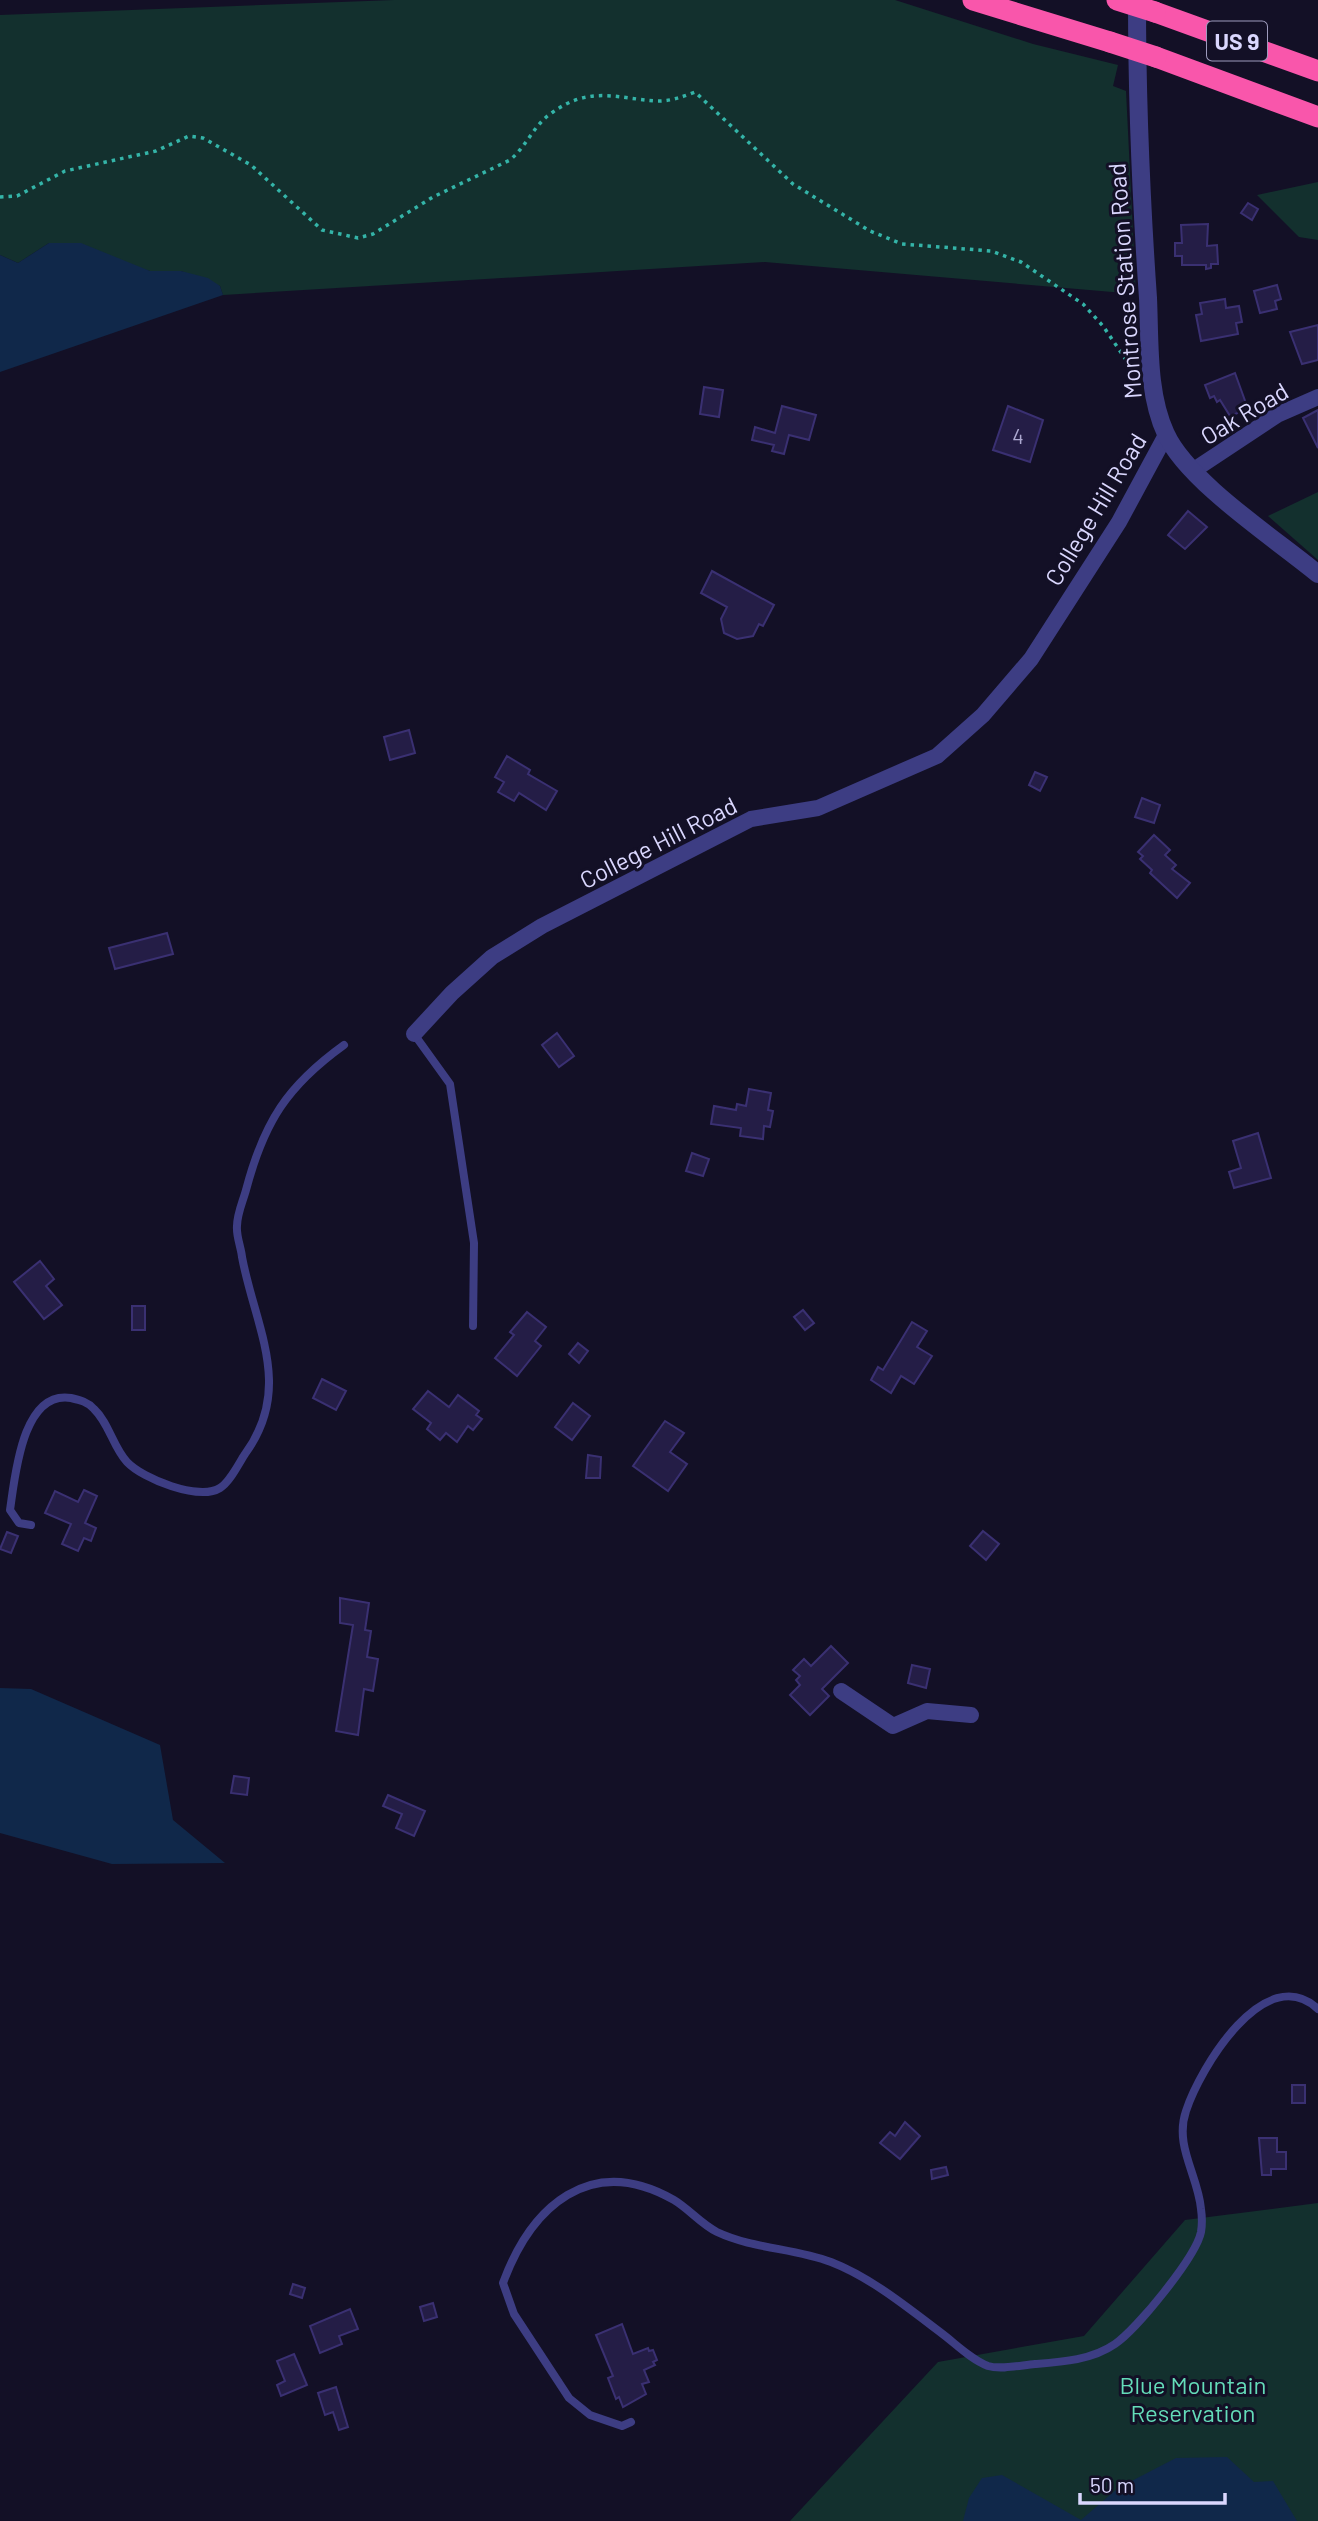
<svg xmlns="http://www.w3.org/2000/svg" width="1318" height="2521" font-family="Barlow,sans-serif">
  <rect width="100%" height="100%" fill="#131026"/>
  <!-- green -->
  <g fill="#13302e">
    <path d="M394 0H895L1033 44 1118 65 1113 86 1126 91 1136 294 765 262 223 295 220 286 181 271H150L49 243 18 263 0 255V15Z"/>
    <path d="M1318 182V240L1299 237 1257 195Z"/>
    <path d="M1318 492V560L1268 516Z"/>
    <path d="M1318 2203V2521H790L938 2362 1084 2336 1185 2220Z"/>
  </g>
  <!-- water -->
  <g fill="#10284a">
    <path d="M49 243H81L150 271H181L208 278 220 286 223 295 0 372V255L18 263Z"/>
    <path d="M0 1688 31 1689 160 1745 173 1820 225 1863 112 1864 0 1833Z"/>
    <path d="M1227 2457 1254 2482 1273 2481 1297 2521H963L969 2498 982 2478 1002 2475 1081 2520 1118 2488 1176 2458Z"/>
  </g>
  <!-- building -->
  <g fill="#241d46" stroke="#3a3072" stroke-width="2">
    <path d="M1248 203 1258 209 1252 220 1241 213Z"/>
    <path d="M1208 224 1207 246 1217 245 1218 264H1211V268L1206 269V265H1182V256H1175V243H1182L1181 225Z"/>
    <path d="M1277 285 1281 299 1275 301 1277 309 1260 313 1254 291Z"/>
    <path d="M1225 299 1226 308 1239 306 1242 322 1236 323 1238 334 1201 341 1196 315 1202 314 1200 303Z"/>
    <path d="M1318 325V360L1302 364 1290 332Z"/>
    <path d="M1235 373 1248 409 1230 416 1220 400 1217 402 1214 396 1210 398 1205 385Z"/>
    <path d="M704 387 723 390 719 417 700 414Z"/>
    <path d="M782 406 816 415 809 440 789 435 784 454 772 451 774 445 752 440 755 427 775 433Z"/>
    <path d="M1008 406 1043 420 1030 462 993 450Z"/>
    <path d="M1318 410V448L1303 418Z"/>
    <path d="M1188 511 1207 527 1185 549 1168 535Z"/>
    <path d="M712 571 774 605 763 626 759 624 753 636 737 639 724 633 721 619 727 607 701 593Z"/>
    <path d="M409 730 415 753 390 760 384 737Z"/>
    <path d="M507 756 530 770 528 774 557 791 546 810 519 793 514 801 498 792 504 782 495 777Z"/>
    <path d="M1035 772 1047 777 1040 791 1029 785Z"/>
    <path d="M1142 798 1160 805 1154 823 1135 817Z"/>
    <path d="M1154 835 1170 850 1165 855 1176 865 1172 869 1190 883 1177 898 1150 873 1152 870 1140 859 1143 856 1138 852Z"/>
    <path d="M167 933 173 954 115 969 109 948Z"/>
    <path d="M557 1033 574 1056 559 1067 542 1045Z"/>
    <path d="M749 1089 771 1093 768 1110 773 1111 770 1127 764 1126 763 1139 740 1136 741 1128 711 1124 714 1106 736 1110 737 1104 746 1106Z"/>
    <path d="M1258 1133 1271 1178 1234 1188 1229 1172 1241 1168 1233 1141Z"/>
    <path d="M692 1153 709 1159 703 1176 686 1171Z"/>
    <path d="M40 1261 54 1279 46 1286 62 1305 44 1319 14 1282Z"/>
    <rect x="132" y="1306" width="13" height="24"/>
    <path d="M803 1310 814 1323 805 1330 794 1317Z"/>
    <path d="M527 1312 546 1327 535 1341 541 1346 517 1376 495 1358 514 1335 510 1332Z"/>
    <path d="M912 1322 927 1331 917 1347 932 1356 914 1384 901 1376 891 1393 871 1380 878 1367 883 1370Z"/>
    <path d="M578 1343 588 1351 579 1363 569 1354Z"/>
    <path d="M322 1379 346 1391 336 1410 313 1398Z"/>
    <path d="M428 1391 449 1407 458 1395 479 1411 476 1415 482 1419 473 1430 468 1426 457 1442 446 1433 440 1440 427 1429 431 1423 413 1409Z"/>
    <path d="M573 1403 590 1416 572 1440 555 1427Z"/>
    <path d="M665 1421 684 1433 670 1452 687 1464 668 1491 633 1466Z"/>
    <path d="M588 1455 601 1457 600 1478H586Z"/>
    <path d="M84 1490 97 1496 85 1523 96 1528 91 1541 84 1538 78 1551 62 1544 71 1524 45 1513 55 1491 78 1502Z"/>
    <path d="M983 1531 999 1544 986 1560 970 1546Z"/>
    <path d="M7 1532 18 1536 11 1553 0 1549Z"/>
    <path d="M340 1598 369 1603 365 1630 371 1631 367 1657 378 1659 373 1691 364 1689 358 1735 336 1731 353 1625 340 1623Z"/>
    <path d="M831 1646 848 1663 822 1689 829 1696 810 1715 790 1695 800 1685 796 1680 800 1676 793 1670 804 1659 811 1666Z"/>
    <path d="M912 1665 930 1669 926 1688 908 1683Z"/>
    <path d="M234 1776 249 1778 247 1795 231 1793Z"/>
    <path d="M388 1795 425 1811 414 1836 396 1828 402 1814 383 1806Z"/>
    <rect x="1292" y="2085" width="13" height="18"/>
    <path d="M905 2122 920 2136 900 2159 880 2143 890 2132 895 2136Z"/>
    <path d="M1259 2138H1277V2152H1286V2169H1271V2175H1262Z"/>
    <path d="M946 2167 948 2175 932 2179 931 2170Z"/>
    <path d="M293 2284 305 2288 302 2298 290 2294Z"/>
    <path d="M433 2303 437 2317 424 2321 420 2307Z"/>
    <path d="M350 2309 358 2329 339 2336 342 2344 320 2353 310 2326Z"/>
    <path d="M622 2324 633 2354 648 2348 649 2351 653 2350 657 2360 653 2362 655 2365 644 2370 649 2382 642 2384 646 2394 623 2407 619 2397 616 2399 608 2378 613 2376 596 2335Z"/>
    <path d="M294 2354 307 2385 281 2396 277 2385 285 2381 277 2361Z"/>
    <path d="M336 2387 348 2427 339 2430 333 2412 325 2415 318 2393Z"/>
  </g>
  <g fill="none" stroke-linecap="round" stroke-linejoin="round">
    <!-- path -->
    <path stroke="#34b4a8" stroke-width="3.5" stroke-dasharray="3.5 5" stroke-linecap="butt" d="M0 197 17 196 65 171 156 151 189 136 203 138 251 165 322 230 358 238 373 234 433 197 510 160C527 146 534 124 553 112 591 85 618 99 658 101 671 101 682 97 695 92L793 184 870 231 902 244 991 251 1021 262 1083 304 1103 326 1133 370"/>
    <!-- service -->
    <g stroke="#3d3d83" stroke-width="8">
      <path d="M414 1034 450 1084 474 1243 473 1326"/>
      <path d="M31 1525 19 1523 10 1510C15 1477 22 1390 71 1398 80 1400 88 1402 94 1409 109 1423 113 1447 127 1462 143 1479 199 1501 220 1488 230 1482 239 1463 245 1454 294 1387 255 1327 242 1257 241 1247 236 1236 237 1226 237 1214 243 1201 246 1190 264 1122 287 1086 344 1045"/>
      <path d="M631 2422 622 2426 590 2415 569 2398 514 2314 503 2283C531 2207 590 2152 674 2200 689 2209 701 2224 717 2232 753 2249 794 2248 831 2262 870 2277 907 2307 940 2332 955 2343 970 2359 988 2366 1001 2370 1022 2365 1035 2364 1062 2362 1092 2360 1115 2344 1136 2330 1196 2257 1201 2232 1202 2226 1202 2216 1201 2209 1198 2175 1174 2146 1186 2111 1200 2068 1265 1960 1318 2009"/>
    </g>
    <!-- minor -->
    <g stroke="#3d3d83" stroke-width="16">
      <path d="M1194 470 1277 415 1318 397"/>
      <path d="M414 1034 452 993 492 957 542 926 751 819 818 808 937 756 983 715 1031 659 1119 522 1166 435"/>
      <path d="M841 1691 893 1726 927 1711 971 1715"/>
    </g>
    <!-- tertiary -->
    <path stroke="#3d3d83" stroke-width="18" d="M1137 0C1137 100 1141 198 1148 298 1150 341 1147 394 1166 434 1187 481 1277 540 1318 574"/>
    <!-- motorway -->
    <g stroke="#f956ab" stroke-width="21">
      <path d="M973 0 1110 42"/>
      <path d="M1155 12 1318 71"/>
      <path d="M1156 57 1318 117"/>
    </g>
    <!-- motorway-bridge -->
    <g stroke="#f956ab" stroke-width="21">
      <path d="M1117 0 1155 12"/>
      <path d="M1110 42 1156 57"/>
    </g>
  </g>
  <g text-anchor="middle" dominant-baseline="central" stroke-width="6" stroke-linejoin="round" paint-order="stroke">
    <!-- number labels -->
    <g font-size="21" fill="#aca8d0">
      <text x="1018" y="435">4</text>
    </g>
    <!-- shield labels -->
    <rect fill="#131026" stroke="#9e9bbd" stroke-width="2" x="1207" y="21.5" width="60" height="39" rx="5"/>
    <g font-size="23" font-weight="bold" fill="#dad7fe">
      <text x="1237" y="41">US 9</text>
    </g>
    <!-- street labels -->
    <g font-size="24" fill="#dad7fe" stroke="#131026">
      <text transform="translate(1124 281) rotate(-94)">Montrose Station Road</text>
      <text transform="translate(1244 413) rotate(-31)">Oak Road</text>
      <text transform="translate(1095 509) rotate(-59)">College Hill Road</text>
      <text transform="translate(658 842) rotate(-27)">College Hill Road</text>
    </g>
    <!-- park labels -->
    <g font-size="24" fill="#64dcb9" stroke="#131026">
      <text x="1193" y="2384">Blue Mountain<tspan x="1193" dy="28">Reservation</tspan></text>
    </g>
  </g>
  <!-- scale -->
  <path d="M1080 2493v10h145v-10" fill="none" stroke="#dad7fe" stroke-width="3.5"/>
  <text x="1090" y="2493" font-size="21" fill="#dad7fe" stroke="#131026" stroke-width="5" paint-order="stroke">50 m</text>
</svg>
